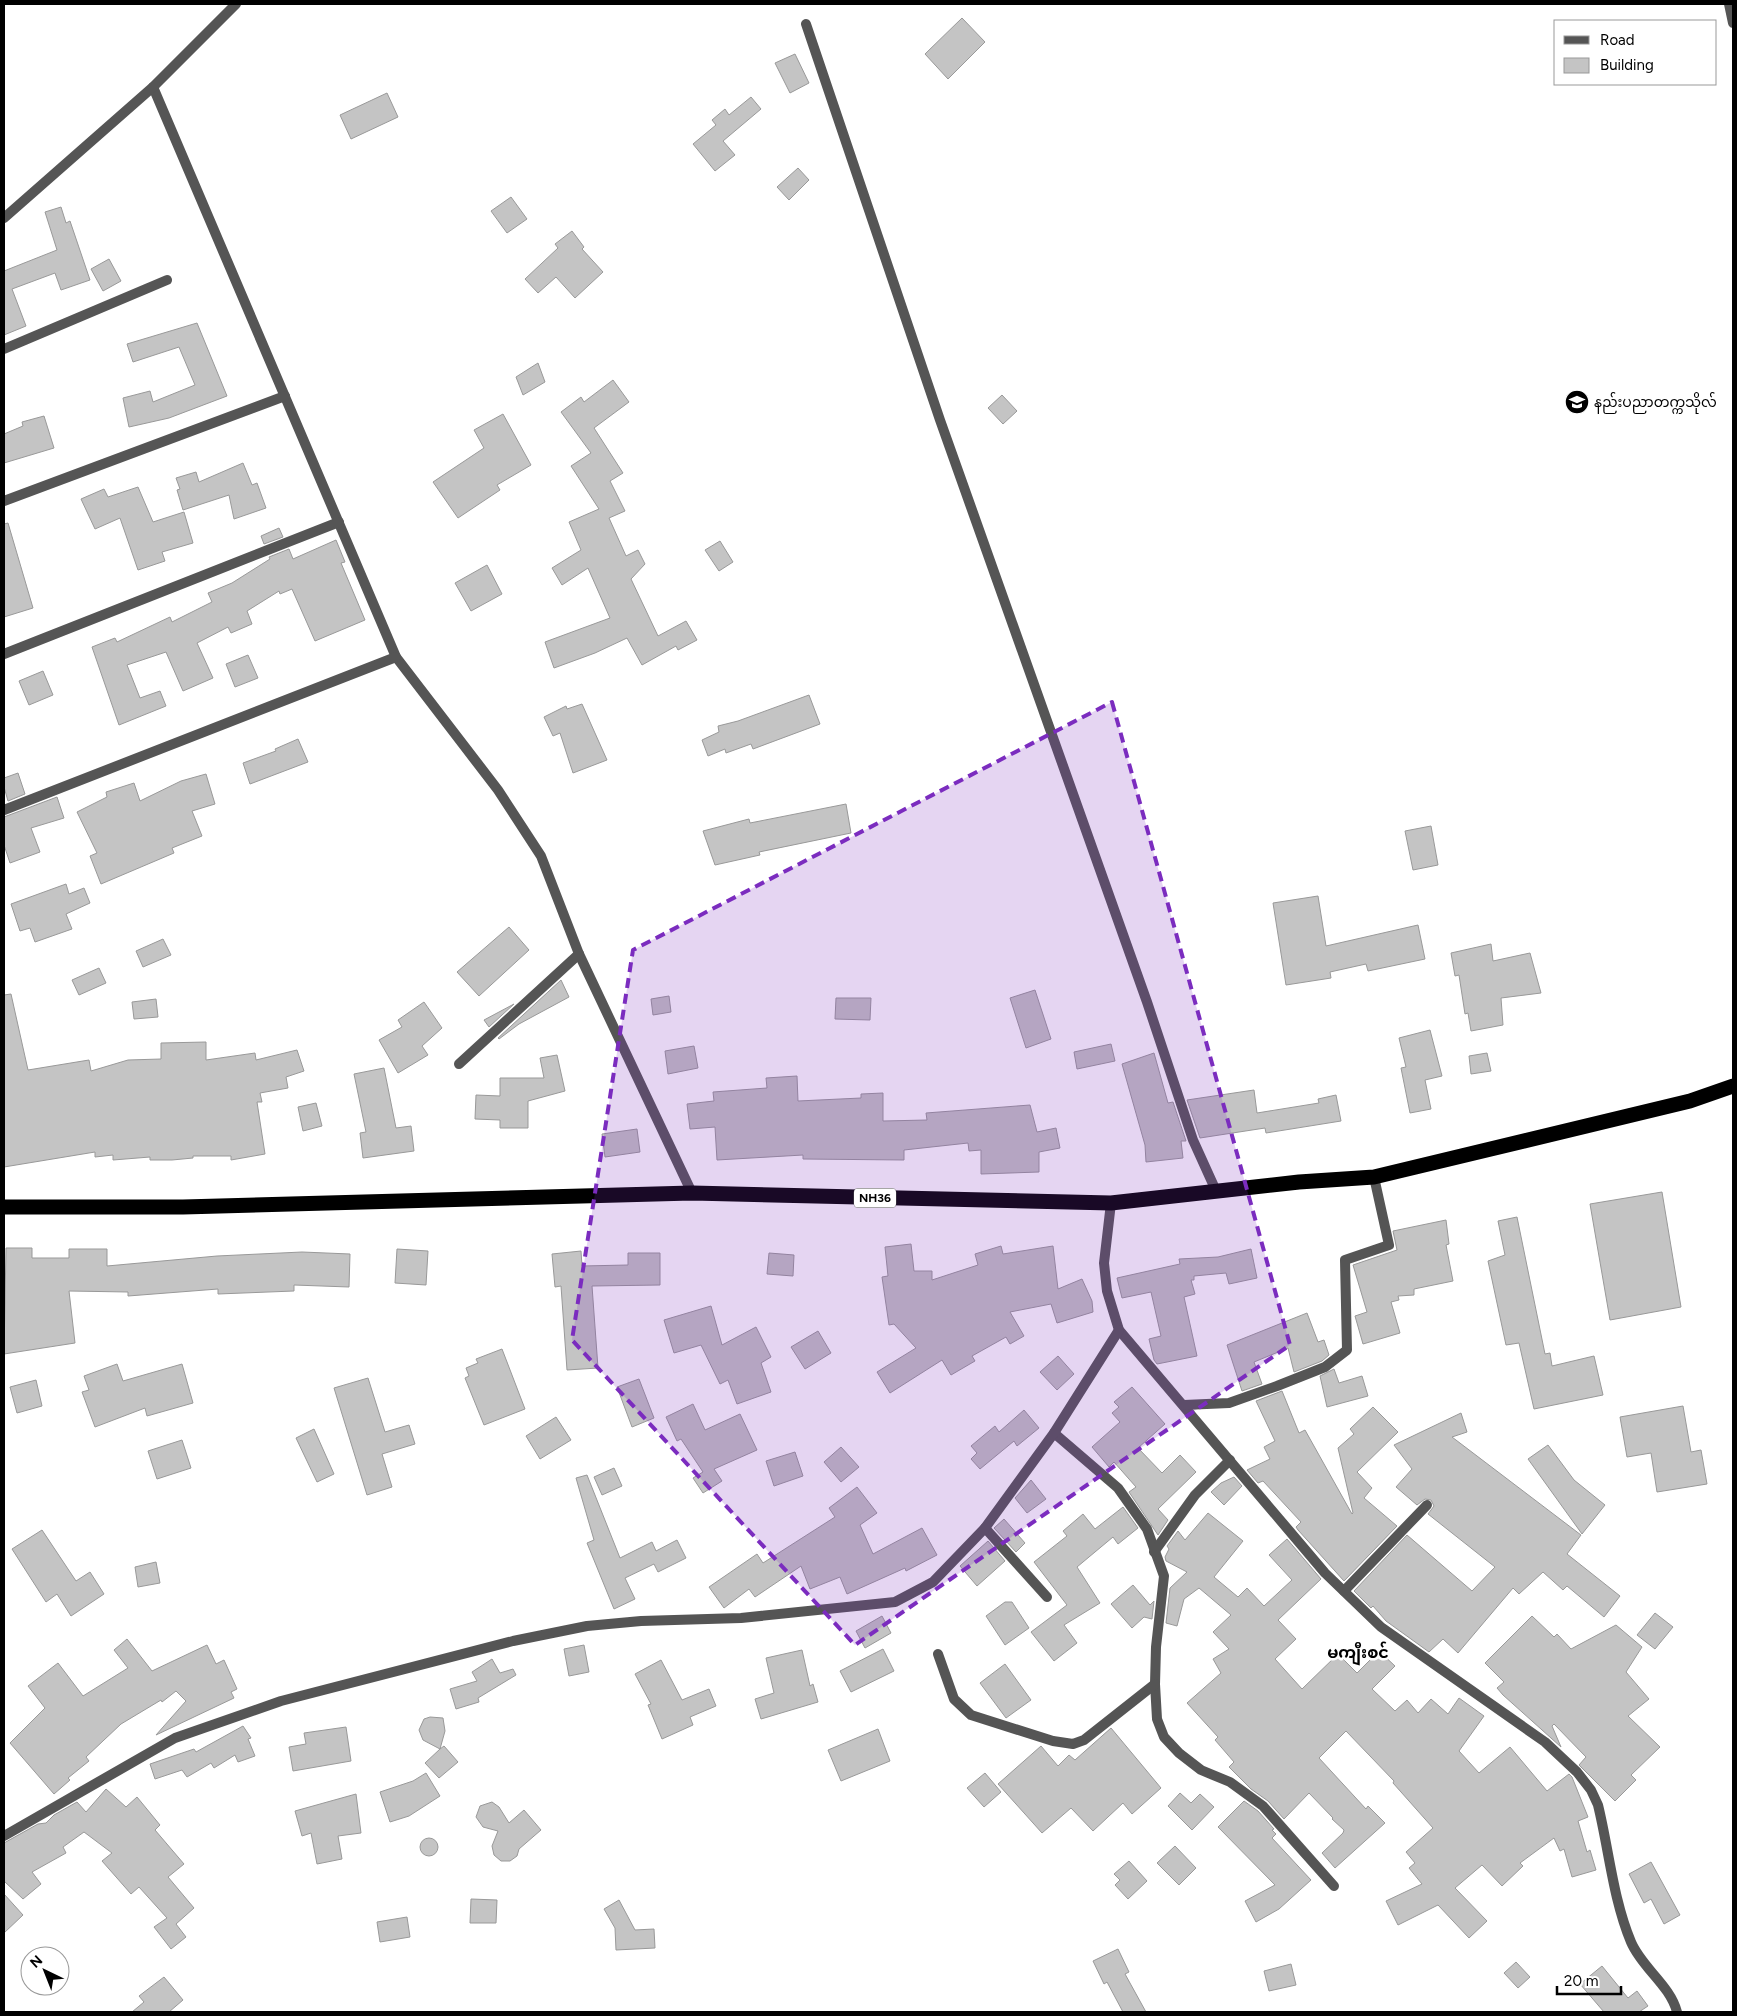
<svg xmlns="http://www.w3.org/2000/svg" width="1737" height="2016" font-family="Figtree,'Noto Sans Myanmar',sans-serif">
  <rect width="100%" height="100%" fill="#fff"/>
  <!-- building -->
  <g fill="#c4c4c4" stroke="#999">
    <path d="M962 18 985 42 948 79 925 54Z"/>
    <path d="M795 54 809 83 790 93 775 63Z"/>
    <path d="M387 93 398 117 351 139 340 115Z"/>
    <path d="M751 97 761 109 723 141 735 155 715 171 693 144 716 125 712 120 725 109 729 115Z"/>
    <path d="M798 168 809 180 789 200 777 187Z"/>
    <path d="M511 197 527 219 507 233 491 211Z"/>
    <path d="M61 207 66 223 70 221 90 280 61 290 55 273 12 289 26 326 4 335V271L57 250 45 212Z"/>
    <path d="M572 231 584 247 582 249 603 272 575 298 556 277 538 293 525 279 558 248 555 244Z"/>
    <path d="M109 259 121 281 103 291 91 269Z"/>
    <path d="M197 323 227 396 169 418 129 427 123 398 150 391 153 402 195 385 179 347 133 362 127 344Z"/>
    <path d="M538 363 545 382 523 395 516 377Z"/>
    <path d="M613 380 629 402 594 428 623 473 610 481 625 511 609 518 626 556 638 550 645 564 631 579 658 636 686 621 697 640 678 650 676 646 642 665 627 638 595 653 554 668 545 642 610 618 588 568 562 585 552 568 581 550 569 522 599 509 571 466 591 453 561 412 581 397 584 402Z"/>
    <path d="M1002 395 1017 411 1003 424 988 408Z"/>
    <path d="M503 414 531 465 497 485 500 490 458 518 433 482 484 448 474 430Z"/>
    <path d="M44 416 54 448 4 463V434L23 426 22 422Z"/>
    <path d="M243 463 252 485 257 483 266 508 234 519 229 495 183 510 177 490 180 489 176 478 196 472 199 482Z"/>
    <path d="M138 487 153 522 184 512 193 543 162 552 165 561 138 570 120 518 95 529 81 499 104 489 108 497Z"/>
    <path d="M8 523 33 608 4 617V524Z"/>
    <path d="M279 528 283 537 264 544 261 536Z"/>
    <path d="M336 540 345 562 341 563 365 620 315 641 292 589 280 594 279 591 247 611 252 624 231 633 228 627 197 643 213 678 183 691 166 652 127 665 140 698 160 691 166 706 119 725 92 647 115 638 117 642 170 617 172 622 212 602 208 593 232 583 270 559 269 557 289 549 293 559Z"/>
    <path d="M720 541 733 562 719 571 705 550Z"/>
    <path d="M487 565 502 594 471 611 455 583Z"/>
    <path d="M248 655 258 678 235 687 226 664Z"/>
    <path d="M43 671 53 695 29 705 19 681Z"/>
    <path d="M809 695 820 724 753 749 751 744 726 753 725 749 708 756 702 740 719 732 718 726 738 721Z"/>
    <path d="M582 704 607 760 573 773 560 733 553 736 544 717 566 706 567 709Z"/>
    <path d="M298 739 308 762 250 784 243 763 276 751 275 749Z"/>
    <path d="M18 773 25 794 8 801 4 787V778Z"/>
    <path d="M206 774 215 804 192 811 202 836 172 848 174 853 101 884 90 856 97 853 77 812 107 797 106 792 134 783 140 801 181 781Z"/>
    <path d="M57 797 64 818 31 828 40 852 10 863 4 845V817Z"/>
    <path d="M846 804 851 833 759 852 760 855 715 865 703 831 749 819 750 823Z"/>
    <path d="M1431 826 1438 865 1413 870 1405 831Z"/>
    <path d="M66 884 69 894 84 888 90 903 66 914 72 929 35 942 30 928 20 931 11 904Z"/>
    <path d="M1318 896 1326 946 1418 925 1425 959 1368 971 1366 964 1330 972 1331 978 1286 985 1273 903Z"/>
    <path d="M509 927 529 950 479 996 457 972Z"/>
    <path d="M163 939 171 955 143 967 136 951Z"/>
    <path d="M1491 944 1493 961 1530 953 1541 993 1501 998 1503 1025 1471 1031 1468 1013 1465 1014 1459 975 1455 976 1451 953Z"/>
    <path d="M99 968 106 983 79 995 72 980Z"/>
    <path d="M561 980 569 997 519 1024 499 1039 498 1038Z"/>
    <path d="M1035 990 1051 1039 1026 1048 1010 998Z"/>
    <path d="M11 994 28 1070 89 1060 91 1071 128 1060 161 1059V1043L206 1042V1060L255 1053 256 1060 297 1050 304 1071 286 1077 288 1088 260 1093 262 1102H257L265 1154 231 1160V1156H193V1158L172 1160H150V1157L113 1160V1155L95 1157V1152L4 1167V995Z"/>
    <path d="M669 996 671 1012 653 1015 651 999Z"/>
    <path d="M836 998H871L870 1020 835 1019Z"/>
    <path d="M156 999 158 1017 134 1019 132 1002Z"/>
    <path d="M424 1002 442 1028 422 1046 428 1055 398 1073 379 1040 402 1027 398 1020Z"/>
    <path d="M514 1004 489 1027 484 1020Z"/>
    <path d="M1430 1030 1442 1076 1425 1080 1431 1109 1410 1113 1401 1068 1406 1067 1399 1038Z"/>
    <path d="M1111 1044 1115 1061 1077 1069 1074 1052Z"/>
    <path d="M694 1046 698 1068 668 1074 665 1051Z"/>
    <path d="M1154 1053 1168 1103 1173 1102 1186 1141H1181L1183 1158 1146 1162 1145 1145 1122 1064Z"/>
    <path d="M1487 1053 1491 1071 1471 1074 1469 1056Z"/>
    <path d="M557 1055 565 1091 528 1101V1128H500V1120L475 1119 476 1095 500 1096V1078H544L540 1058Z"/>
    <path d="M384 1068 396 1128 411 1126 414 1151 363 1158 360 1133 366 1132 354 1074Z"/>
    <path d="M797 1076 798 1101 861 1098V1094L883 1093V1121L927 1120 926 1113 1030 1105 1037 1132 1056 1128 1060 1148 1039 1152V1172L981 1174V1150L969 1151 968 1143 904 1150V1160L803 1159V1155L717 1160 715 1127 690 1129 687 1104 714 1101 713 1092 767 1088 766 1078Z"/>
    <path d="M1254 1090 1257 1113 1319 1103 1318 1099 1336 1095 1341 1121 1266 1133 1265 1128 1200 1138 1187 1100Z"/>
    <path d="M316 1103 322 1126 303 1131 298 1107Z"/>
    <path d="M637 1129 640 1152 605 1157 602 1134Z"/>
    <path d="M1662 1192 1681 1307 1610 1320 1590 1204Z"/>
    <path d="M1517 1217 1545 1354 1550 1353 1552 1366 1594 1356 1603 1395 1534 1409 1519 1343 1506 1345 1488 1261 1505 1255 1498 1221Z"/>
    <path d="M1446 1220 1449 1244 1446 1245 1453 1281 1414 1289V1295L1398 1296 1399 1300 1391 1302 1400 1333 1363 1344 1355 1316 1367 1312 1353 1265 1397 1250 1393 1231Z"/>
    <path d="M911 1244 914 1271H932V1280L978 1265 975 1254 1001 1246 1003 1254 1053 1246 1058 1289 1082 1279 1092 1301 1093 1312 1057 1323 1051 1304 1010 1312 1024 1336 1010 1344 1006 1337 972 1356 975 1361 951 1375 942 1360 890 1393 877 1372 916 1348 894 1324 889 1325 882 1277 888 1276 885 1247Z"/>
    <path d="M6 1248H32V1258H69V1249H107V1266L217 1256 302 1252 350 1254 349 1287 294 1285V1291L218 1294V1289L128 1296V1292L69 1291 75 1343 4 1354Z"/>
    <path d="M397 1249 428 1251 426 1285 395 1283Z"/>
    <path d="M1251 1249 1257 1278 1229 1284 1226 1273 1194 1276V1280H1191L1195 1294 1184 1297 1197 1356 1157 1364 1154 1360 1149 1339 1161 1336 1151 1292 1122 1298 1117 1278 1180 1264 1179 1259 1218 1257Z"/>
    <path d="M581 1251 582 1266 628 1265V1253H660V1285L592 1286 598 1368 567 1370 561 1286 555 1287 552 1254Z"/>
    <path d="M769 1253 794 1255 793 1276 767 1274Z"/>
    <path d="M711 1306 722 1345 756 1327 771 1357 761 1363 771 1392 737 1404 728 1380 720 1384 701 1345 674 1353 664 1320Z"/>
    <path d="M1307 1313 1318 1342 1324 1340 1329 1355 1322 1361 1294 1372 1288 1348 1254 1362 1262 1384 1242 1391 1227 1345Z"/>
    <path d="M818 1331 831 1353 805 1369 791 1347Z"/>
    <path d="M502 1349 525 1409 484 1425 465 1378 469 1376 466 1368 478 1363 476 1359Z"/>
    <path d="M1058 1356 1074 1374 1057 1390 1040 1372Z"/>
    <path d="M117 1364 123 1381 182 1364 193 1403 147 1416 145 1408 95 1427 82 1392 89 1390 84 1376Z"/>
    <path d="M1334 1369 1339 1383 1362 1376 1368 1396 1327 1407 1320 1376Z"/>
    <path d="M368 1378 385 1432 409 1425 415 1444 382 1454 392 1487 367 1495 334 1388Z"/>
    <path d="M639 1379 654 1418 632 1427 617 1387Z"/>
    <path d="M36 1380 42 1406 17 1413 10 1387Z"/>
    <path d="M1132 1387 1165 1424 1138 1448 1162 1473 1180 1455 1196 1472 1158 1509 1168 1520 1158 1535 1129 1492 1136 1487 1114 1462 1109 1467 1092 1447 1120 1422 1112 1413 1119 1407 1114 1402Z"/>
    <path d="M1282 1391 1299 1433 1305 1430 1352 1514 1353 1513 1338 1448 1354 1434 1350 1429 1373 1407 1398 1432 1357 1472 1372 1488 1364 1498 1397 1526 1344 1581 1298 1530 1296 1527 1301 1522 1263 1481 1258 1483 1247 1470 1270 1459 1264 1447 1275 1441 1256 1401Z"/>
    <path d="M693 1404 705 1430 740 1414 757 1450 714 1469 722 1481 703 1493 693 1478 703 1472 681 1439 677 1441 666 1417Z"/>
    <path d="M1683 1406 1691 1452 1701 1450 1707 1484 1657 1492 1651 1453 1627 1457 1620 1417Z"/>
    <path d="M1024 1410 1039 1428 1017 1446 1014 1441 980 1469 971 1459 977 1453 971 1446 995 1426 999 1432Z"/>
    <path d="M1461 1413 1467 1432 1452 1437 1581 1535 1567 1554 1620 1596 1604 1617 1567 1586 1563 1590 1543 1572 1519 1594 1513 1588 1458 1653 1443 1639 1429 1652 1386 1621 1373 1606 1371 1608 1354 1591 1407 1535 1472 1591 1495 1567 1428 1514 1434 1506 1431 1500 1425 1499 1417 1505 1396 1487 1412 1469 1394 1445Z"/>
    <path d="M556 1417 571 1440 540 1459 526 1436Z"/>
    <path d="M314 1429 334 1474 317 1482 296 1438Z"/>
    <path d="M182 1440 191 1468 157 1479 148 1451Z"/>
    <path d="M1548 1445 1574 1480 1605 1505 1582 1534 1528 1459Z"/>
    <path d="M841 1447 859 1467 841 1482 824 1462Z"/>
    <path d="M795 1452 803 1476 774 1486 766 1461Z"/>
    <path d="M614 1468 622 1486 602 1495 594 1477Z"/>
    <path d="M587 1475 620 1558 652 1542 656 1551 677 1540 686 1558 658 1572 654 1564 625 1578 635 1599 614 1609 587 1543 594 1540 576 1478Z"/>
    <path d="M1234 1477 1242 1486 1224 1505 1211 1492 1221 1483Z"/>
    <path d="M1031 1480 1046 1499 1027 1513 1015 1498Z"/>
    <path d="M857 1487 877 1513 860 1525 873 1554 922 1528 937 1555 906 1571 905 1568 847 1594 840 1577 810 1589 801 1566 755 1597 749 1589 724 1608 709 1587 757 1554 763 1563 835 1517 829 1508Z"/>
    <path d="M1123 1507 1138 1528 1118 1544 1113 1537 1077 1567 1100 1603 1064 1625 1077 1643 1054 1661 1031 1632 1067 1605 1034 1562 1067 1536 1063 1531 1083 1514 1095 1529Z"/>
    <path d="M1208 1513 1243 1541 1214 1577 1238 1597 1247 1588 1264 1606 1292 1580 1269 1555 1287 1539 1321 1579 1278 1620 1296 1639 1275 1659 1302 1689 1338 1654 1357 1673 1379 1651 1395 1666 1372 1689 1395 1711 1407 1700 1418 1713 1431 1699 1448 1714 1459 1698 1484 1716 1459 1751 1479 1773 1510 1747 1547 1791 1569 1774 1572 1777 1588 1817 1578 1821 1587 1852 1590 1850 1596 1870 1572 1877 1564 1849 1560 1851 1554 1838 1520 1863 1523 1866 1502 1886 1482 1865 1455 1888 1487 1921 1469 1938 1438 1905 1398 1925 1386 1901 1422 1884 1409 1868 1415 1863 1406 1852 1433 1828 1393 1783 1394 1781 1346 1731 1319 1758 1366 1809 1368 1806 1385 1823 1335 1868 1322 1853 1343 1833 1344 1830 1332 1819 1333 1818 1309 1793 1284 1819 1268 1801 1251 1789 1229 1767 1234 1762 1215 1740 1218 1737 1187 1703 1221 1673 1213 1659 1229 1649 1213 1632 1231 1615 1199 1588 1184 1599 1177 1626 1166 1623 1170 1588 1187 1572 1166 1561 1165 1557 1169 1549 1167 1546 1178 1531 1185 1540Z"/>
    <path d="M1004 1519 1025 1543 1016 1552 994 1528Z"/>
    <path d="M42 1530 76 1581 90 1572 104 1594 71 1616 57 1594 46 1602 12 1549Z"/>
    <path d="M988 1541 1005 1561 977 1586 960 1566Z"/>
    <path d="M156 1562 160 1583 138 1587 135 1567Z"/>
    <path d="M1133 1585 1150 1605 1154 1601 1152 1619 1144 1617 1132 1628 1111 1604Z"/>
    <path d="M1005 1602H1012L1029 1628 1005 1645 986 1616Z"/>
    <path d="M1655 1613 1673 1627 1655 1649 1637 1635Z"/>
    <path d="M882 1616 891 1633 865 1648 856 1631Z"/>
    <path d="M1532 1616 1554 1637 1557 1634 1571 1649 1616 1625 1642 1647 1626 1672 1649 1699 1628 1716 1660 1747 1631 1775 1636 1780 1615 1801 1579 1765 1586 1757 1554 1724 1552 1726 1561 1747 1503 1695 1497 1688 1504 1682 1485 1663Z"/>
    <path d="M127 1639 152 1671 207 1645 216 1664 224 1660 237 1689 231 1692 234 1698 156 1735 186 1701 176 1691 162 1702 161 1700 121 1724 86 1757 89 1761 68 1778 70 1780 54 1794 10 1743 45 1708 28 1686 58 1663 83 1696 128 1668 114 1650Z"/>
    <path d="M584 1645 589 1672 569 1676 564 1649Z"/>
    <path d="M883 1649 894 1671 851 1692 840 1671Z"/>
    <path d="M802 1650 810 1686 813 1684 818 1702 761 1719 755 1699 774 1693 766 1658Z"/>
    <path d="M492 1659 500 1673 513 1669 516 1675 478 1698 479 1702 456 1709 450 1689 477 1681 472 1672Z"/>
    <path d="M661 1660 682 1700 709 1689 716 1706 690 1717 693 1725 662 1739 648 1705 651 1704 635 1674Z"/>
    <path d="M1005 1664 1031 1700 1006 1718 980 1683Z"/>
    <path d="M430 1717 443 1718 445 1731 440 1749 444 1746 458 1762 439 1778 425 1763 440 1749 423 1740 419 1730 424 1719Z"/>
    <path d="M243 1726 251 1738 248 1739 255 1756 238 1762 235 1755 214 1768 211 1763 187 1777 182 1770 155 1779 150 1764 194 1749 196 1752Z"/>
    <path d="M346 1727 351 1761 293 1771 289 1747 306 1744 304 1733Z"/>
    <path d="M1111 1728 1161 1788 1132 1814 1123 1803 1093 1831 1071 1808 1042 1833 998 1784 1041 1746 1058 1766 1069 1755 1075 1760Z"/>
    <path d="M878 1729 890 1761 841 1781 828 1750Z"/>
    <path d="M426 1773 440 1796 409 1816 390 1822 380 1792 413 1781Z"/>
    <path d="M985 1773 1001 1792 984 1807 967 1788Z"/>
    <path d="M106 1789 126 1807 137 1797 160 1825 155 1830 184 1864 168 1877 194 1908 176 1924 186 1937 171 1949 154 1927 167 1918 139 1887 131 1894 102 1861 112 1853 84 1832 63 1847 66 1853 32 1872 41 1884 23 1899 4 1881V1843L38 1824 46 1823 54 1815 77 1802 86 1812Z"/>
    <path d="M1180 1793 1191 1803 1200 1794 1214 1807 1192 1830 1168 1806Z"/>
    <path d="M356 1794 361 1833 338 1836 342 1859 317 1864 311 1833 302 1836 295 1811Z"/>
    <path d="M1244 1801 1258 1811 1274 1829 1272 1830 1276 1834 1272 1838 1311 1880 1279 1909 1256 1922 1245 1901 1275 1885 1218 1827Z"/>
    <path d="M492 1802 499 1807 509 1823 524 1810 541 1830 519 1849 517 1856 510 1861H501L494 1855 492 1846 498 1831 483 1827 476 1817 480 1806Z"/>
    <circle cx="429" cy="1847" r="9"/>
    <path d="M1175 1846 1196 1868 1179 1885 1157 1863Z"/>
    <path d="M1129 1861 1147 1881 1128 1899 1115 1885 1120 1880 1114 1874Z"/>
    <path d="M1651 1862 1680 1915 1664 1924 1651 1899 1644 1903 1629 1874Z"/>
    <path d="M4 1894 23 1915 4 1933Z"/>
    <path d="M471 1899 497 1900 496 1923H470Z"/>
    <path d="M619 1900 635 1930 654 1929 655 1948 616 1950 615 1928 604 1909Z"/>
    <path d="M407 1917 410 1937 380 1942 377 1922Z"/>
    <path d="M1118 1949 1129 1972 1125 1974 1146 2012H1123L1107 1982 1104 1984 1093 1961Z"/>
    <path d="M1516 1962 1530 1977 1518 1988 1504 1973Z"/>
    <path d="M1291 1964 1296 1985 1269 1991 1264 1971Z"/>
    <path d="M1602 1966 1628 1998 1637 1991 1648 2006 1639 2012H1604L1580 1984Z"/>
    <path d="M164 1977 183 2000 169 2012H132L144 2002 139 1996Z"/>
  </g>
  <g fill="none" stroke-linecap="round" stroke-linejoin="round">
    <!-- lane -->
    <path stroke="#555" stroke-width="10" d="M1729 4 1733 23"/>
    <!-- street -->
    <g stroke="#555" stroke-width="10">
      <path d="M806 24 940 420 1147 1002 1193 1140 1217 1193"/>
      <path d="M153 87 396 657 498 790 541 856 579 954 692 1193"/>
      <path d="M4 218 153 87 236 4"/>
      <path d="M4 349 167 280"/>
      <path d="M4 501 285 396"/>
      <path d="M4 654 339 522"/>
      <path d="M4 810 396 657"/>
      <path d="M459 1064 579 954"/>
      <path d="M1111 1203 1104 1263 1107 1291 1119 1330 1325 1573 1381 1627 1545 1742 1577 1772 1591 1790 1598 1805C1609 1850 1613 1899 1631 1942 1642 1968 1670 1985 1677 2012"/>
      <path d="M1184 1405 1229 1403 1277 1386 1325 1367 1347 1350 1345 1260 1389 1245 1374 1177"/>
      <path d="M1054 1433 1118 1488 1147 1529 1164 1576 1156 1647 1155 1684 1157 1719 1164 1737 1179 1753 1201 1770 1230 1782 1263 1806 1334 1886"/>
      <path d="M985 1528 1047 1597"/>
      <path d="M1154 1552 1195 1495 1230 1460"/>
      <path d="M1344 1591 1427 1505"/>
      <path d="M938 1654 954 1699 971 1715 1053 1741 1073 1744 1084 1740 1155 1684"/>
      <path d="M4 1836 175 1738 281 1701 513 1641 587 1626 641 1621 741 1618 895 1602 933 1582 985 1528 1054 1433 1119 1330"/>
    </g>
    <!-- highway -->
    <path stroke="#000" stroke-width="15" d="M4 1207H183L692 1193 1111 1203 1299 1182 1374 1177 1690 1101 1733 1086"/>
  </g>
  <!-- marked area -->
  <path fill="#7b2cbf" fill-opacity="0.2" stroke="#7b2cbf" stroke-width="4" stroke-dasharray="10 6" stroke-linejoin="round" d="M1112 702 1290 1345 855 1645 572 1340 633 950Z"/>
  <!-- icons -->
  <defs>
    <g id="university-disc" transform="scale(1.25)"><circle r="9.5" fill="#000" stroke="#fff"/><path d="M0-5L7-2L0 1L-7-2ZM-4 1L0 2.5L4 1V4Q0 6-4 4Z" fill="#fff"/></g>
  </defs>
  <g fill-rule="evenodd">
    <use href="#university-disc" x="1577" y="402"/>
  </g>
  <g text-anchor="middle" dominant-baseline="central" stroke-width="5" stroke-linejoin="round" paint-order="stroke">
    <!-- shield labels -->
    <rect fill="#fff" stroke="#4c4c4c" stroke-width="1" x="854" y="1188.5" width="42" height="19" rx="4"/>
    <g font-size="12" font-weight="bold" fill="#000">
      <text x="875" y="1198">NH36</text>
    </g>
    <!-- poi labels -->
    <g font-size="14" fill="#000" stroke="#fff" text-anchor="start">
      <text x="1594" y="402">နည်းပညာတက္ကသိုလ်</text>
    </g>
    <!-- quarter labels -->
    <g font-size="16" font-weight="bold" fill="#000" stroke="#fff">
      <text x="1358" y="1652">မကျီးစင်</text>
    </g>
  </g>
  <!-- border -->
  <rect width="1737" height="2016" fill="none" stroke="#000000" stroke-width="10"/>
  <!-- legend -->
  <rect x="1554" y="20" width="162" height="65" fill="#ffffff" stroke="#999999"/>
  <rect x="1564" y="36" width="25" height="8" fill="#555555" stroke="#999999"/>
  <text x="1600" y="45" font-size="15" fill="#000000">Road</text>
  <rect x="1564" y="58" width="25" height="15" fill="#c4c4c4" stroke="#999999"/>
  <text x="1600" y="70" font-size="15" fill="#000000">Building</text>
  <!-- north arrow -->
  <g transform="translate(45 1971) rotate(317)"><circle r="24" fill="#ffffff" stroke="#999999"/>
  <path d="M0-4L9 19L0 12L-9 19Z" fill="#000000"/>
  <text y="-8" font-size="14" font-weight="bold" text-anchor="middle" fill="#000000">N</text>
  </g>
  <!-- scale -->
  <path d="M1557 1986v8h64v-8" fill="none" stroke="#000000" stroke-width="2.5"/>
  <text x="1564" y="1986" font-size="15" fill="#000000" stroke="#ffffff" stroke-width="4" paint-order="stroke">20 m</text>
</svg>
